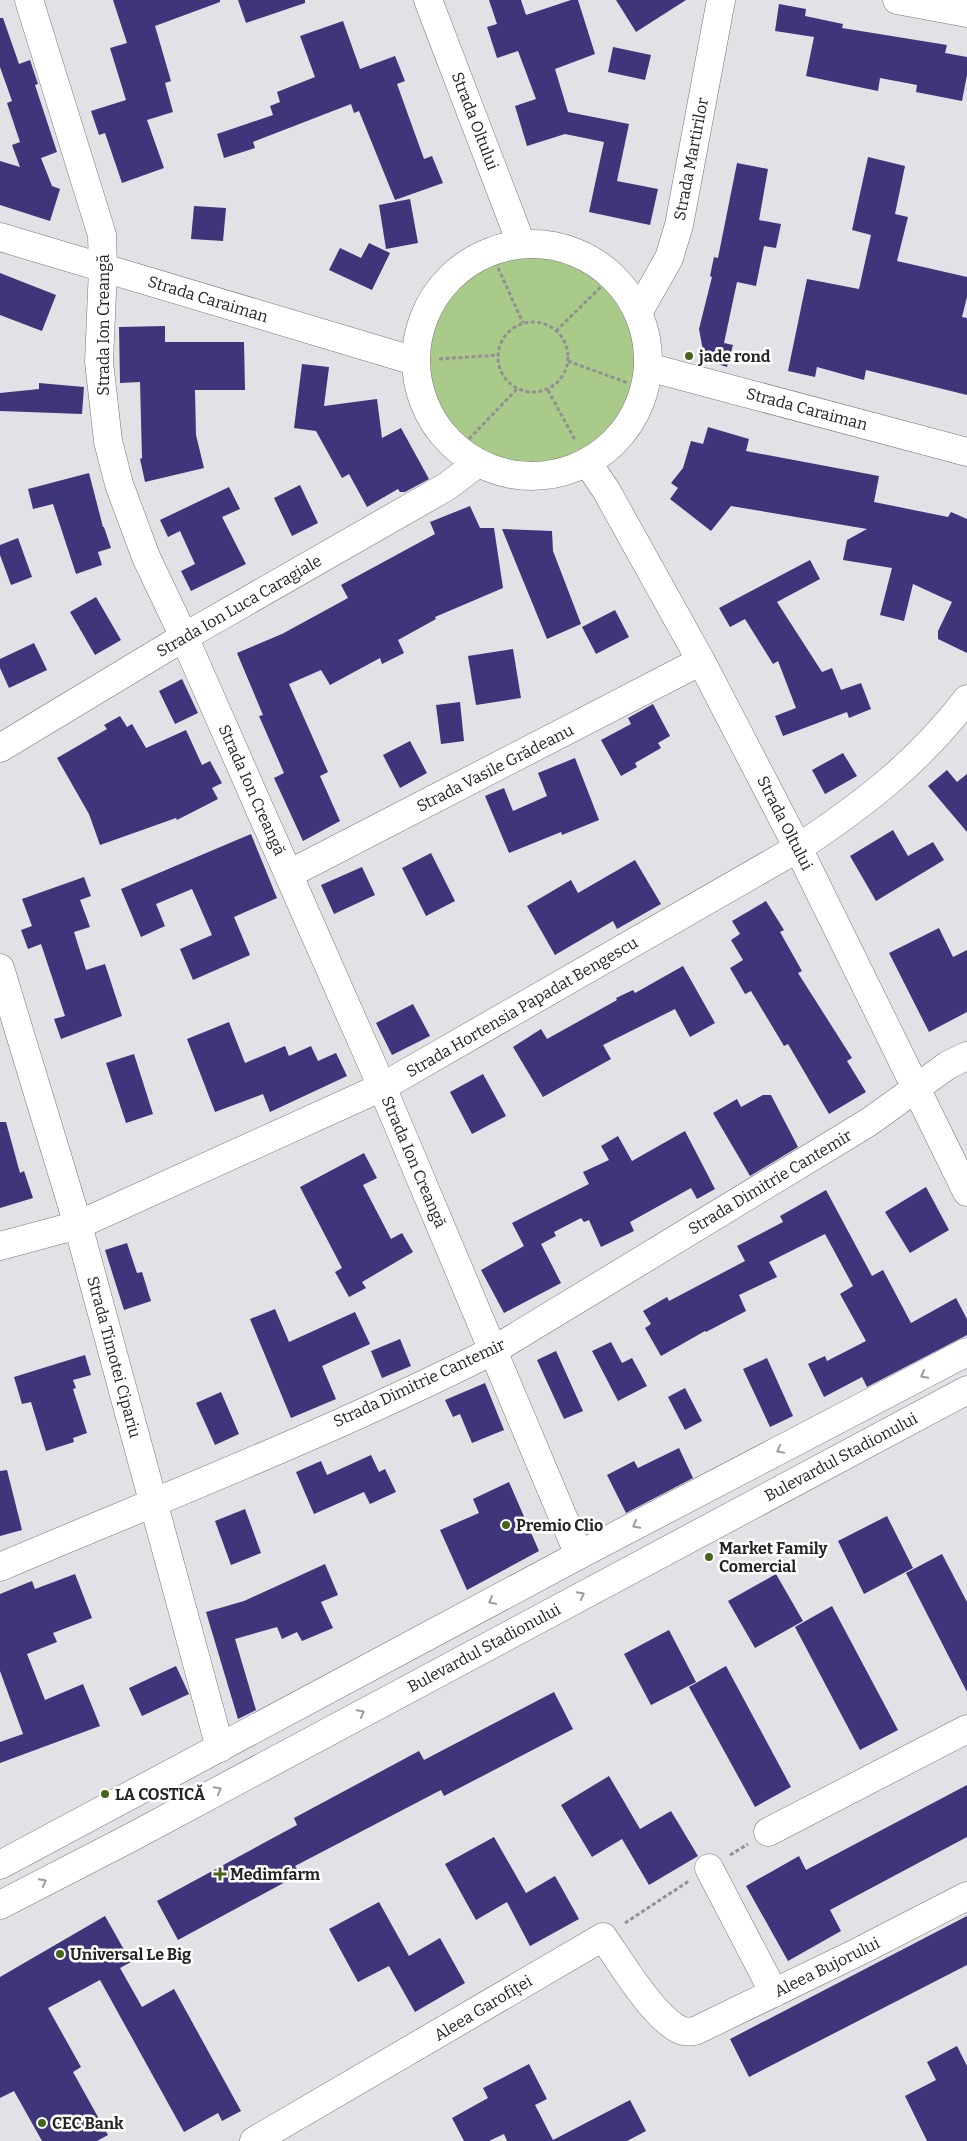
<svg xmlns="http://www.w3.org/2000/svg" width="967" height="2141" font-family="Bitter,serif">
  <rect width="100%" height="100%" fill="#e2e2e6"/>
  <!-- green -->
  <circle fill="#aaca8a" cx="531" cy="359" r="116"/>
  <!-- building -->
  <g fill="#3e357a">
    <path d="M113 0H220V2L155 26 171 81 165 83 173 112 147 120 164 168 122 183 105 133 99 135 91 111 126 100 110 48 127 43Z"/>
    <path d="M238 0H305V3L246 23Z"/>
    <path d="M489 0H521L526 15 571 0H578L595 54 555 69 568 112 629 124 617 181 658 189 650 225 589 212 604 142 565 134 527 146 515 106 536 99 518 51 497 58 487 27 497 24Z"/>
    <path d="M616 0H686L636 32Z"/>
    <path d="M779 4 806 9 805 16 843 24 842 28 947 45 945 53 967 57V75L962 101 916 92 917 85 880 78 878 91 806 76 814 37 775 31Z"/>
    <path d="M0 18H3L19 64 30 60 38 84 35 85 57 152 41 158 52 186 60 189 50 221 0 205V161L20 167 12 145 20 142 7 103 12 101 0 67Z"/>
    <path d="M343 21 360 69 395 56 405 81 397 84 424 159 432 156 443 183 395 200 359 111 354 113 351 104 253 142 255 148 224 158 217 134 273 115 270 106 280 102 277 92 315 77 300 36Z"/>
    <path d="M613 47 651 55 645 80 608 72Z"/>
    <path d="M868 157 905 166 895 214 908 217 897 261 967 277V297L962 317 967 318V395L866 370 864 380 817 367 815 377 788 371 807 279 859 289 871 235 852 230Z"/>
    <path d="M737 163 768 169 759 220 781 224 776 248 764 246 756 286 737 282 724 343 733 345 727 367 708 361 704 356 699 329 712 277 710 276 714 257 718 258Z"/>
    <path d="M410 199 418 243 386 249 379 205Z"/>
    <path d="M194 206 226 208 223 241 191 239Z"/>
    <path d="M369 243 390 253 372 290 329 270 340 248 361 258Z"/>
    <path d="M0 273 56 295 42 331 0 315Z"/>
    <path d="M165 326V342H244L245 390H195L196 435 204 468 145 482 140 459 142 458 140 382 120 383 119 327Z"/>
    <path d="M302 364 329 367 324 406 377 399 382 438 401 428 429 479 405 492H400L398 489 367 507 349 474 342 478 316 431 294 428Z"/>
    <path d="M39 383 84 387 82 414 0 411V393L39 389Z"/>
    <path d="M708 427 749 439 746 451 879 476 874 502 948 517 951 512 967 519V653L938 639V631L952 602 913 584 904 621 880 615 892 568 843 560 847 540 867 529 731 506 711 531 670 499 678 488 671 483 683 468 691 441 703 444Z"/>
    <path d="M89 473 103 527H104L111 548 98 552 102 565 76 574 53 504 33 509 28 489Z"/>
    <path d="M300 485 318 523 292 536 274 498Z"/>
    <path d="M229 487 240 509 222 517 246 564 191 591 181 571 195 564 180 531 168 537 160 520Z"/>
    <path d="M470 506 480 528H494L503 588 435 617 436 619 398 640 404 653 382 664 380 658 330 685 321 670 289 684 328 772 320 776 340 821 303 841 274 778 284 773 259 716 263 715 237 653 282 634 348 598 341 585 435 534 430 522Z"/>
    <path d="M502 529 552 531 553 551 581 624 547 639Z"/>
    <path d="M18 538 32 577 11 585 0 555V545Z"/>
    <path d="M810 560 820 579 777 602 822 672 832 668 841 690 861 683 871 709 849 718 847 712 783 736 775 716 796 708 778 661 773 664 745 619 730 627 719 608Z"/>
    <path d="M96 597 121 640 95 655 70 612Z"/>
    <path d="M615 610 629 637 596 654 582 627Z"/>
    <path d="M34 643 47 670 9 688 0 668V659Z"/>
    <path d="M513 649 521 698 476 705 468 656Z"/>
    <path d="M182 679 198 713 175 724 159 691Z"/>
    <path d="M460 702 464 741 441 744 436 705Z"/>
    <path d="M653 704 670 736 658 743 661 748 635 763 637 767 621 776 601 740 631 724 628 718Z"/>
    <path d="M120 716 127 727 132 724 146 748 186 730 202 765 210 761 222 783 212 788 218 799 177 820 176 818 100 845 89 814 57 758 107 729 104 725Z"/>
    <path d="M410 741 427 773 400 788 383 755Z"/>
    <path d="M843 753 857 776 825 794 812 770Z"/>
    <path d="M575 758 599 820 562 835 561 832 509 853 485 796 504 788 513 811 547 796 538 773Z"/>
    <path d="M947 770 957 782 967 774V832L928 786Z"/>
    <path d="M893 830 908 856 933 842 944 860 876 901 850 856Z"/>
    <path d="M251 834 277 898 234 917 250 955 193 980 180 949 212 935 192 889 156 904 165 926 141 937 121 889Z"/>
    <path d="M431 853 455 901 426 916 402 868Z"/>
    <path d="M635 860 661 904 617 929 613 921 555 955 527 906 571 880 578 893Z"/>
    <path d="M362 867 375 895 334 914 321 885Z"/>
    <path d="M84 877 91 896 80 900 90 927 74 932 86 970 105 964 122 1016 61 1039 54 1019 65 1016 41 944 28 949 21 930 32 926 22 899Z"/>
    <path d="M766 901 784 930 780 932 802 971 798 973 852 1058 847 1061 866 1092 829 1114 788 1044 784 1046 751 991 745 994 730 968 743 960 731 940 740 934 732 921Z"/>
    <path d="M939 928 953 957 967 950V1012L929 1032 889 953Z"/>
    <path d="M683 966 715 1023 690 1037 675 1009 603 1045 611 1059 543 1097 513 1047 541 1029 547 1039 617 1000 616 998 633 990 635 993Z"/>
    <path d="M413 1004 430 1036 392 1055 376 1023Z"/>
    <path d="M229 1022 245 1063 285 1046 289 1056 311 1046 318 1061 336 1053 347 1076 270 1112 263 1094 215 1112 187 1039Z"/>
    <path d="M134 1054 153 1114 126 1123 106 1063Z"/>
    <path d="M483 1074 506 1116 472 1134 450 1092Z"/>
    <path d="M763 1095H771L798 1147 750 1176 713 1113 737 1099 741 1107Z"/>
    <path d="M0 1122H6L20 1173 24 1171 33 1198 0 1208Z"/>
    <path d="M685 1131 715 1189 697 1199 691 1188 630 1222 634 1231 601 1247 589 1220 584 1222 581 1218 554 1232 556 1236 541 1244 561 1283 504 1313 481 1270 524 1246 512 1223 589 1184 583 1172 609 1160 601 1146 618 1136 632 1161Z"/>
    <path d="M364 1153 377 1178 363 1185 391 1239 402 1233 413 1252 362 1282 366 1288 349 1297 335 1272 342 1268 300 1187Z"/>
    <path d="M926 1187 949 1230 910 1253 885 1212Z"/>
    <path d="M826 1190 872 1276 883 1270 911 1323 956 1298 967 1319V1335L867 1387 862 1377 824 1397 808 1364 825 1356 827 1361 866 1341 840 1294 853 1286 825 1234 769 1262 777 1277 739 1295 746 1311 706 1332 705 1331 661 1356 645 1328 651 1324 643 1311 667 1297 669 1301 745 1261 737 1246 783 1222 780 1216Z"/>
    <path d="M127 1243 137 1273 142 1272 151 1301 124 1310 105 1250Z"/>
    <path d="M275 1309 289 1342 355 1312 370 1344 322 1366 336 1399 291 1418 250 1319Z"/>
    <path d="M400 1339 411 1366 382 1378 371 1351Z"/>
    <path d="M611 1342 622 1363 632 1358 647 1386 618 1401 592 1351Z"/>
    <path d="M556 1351 583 1411 564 1419 537 1360Z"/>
    <path d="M85 1355 91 1375 73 1380 76 1388 73 1389 87 1433 73 1438 74 1442 46 1451 31 1402 22 1404 14 1377Z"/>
    <path d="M767 1358 793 1416 770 1427 743 1369Z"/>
    <path d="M485 1383 504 1430 472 1443 460 1414 453 1417 445 1400Z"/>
    <path d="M685 1388 702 1421 685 1430 668 1397Z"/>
    <path d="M221 1392 239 1434 215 1445 196 1403Z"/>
    <path d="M679 1448 693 1478 626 1513 607 1475 634 1461 638 1468Z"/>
    <path d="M371 1455 379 1472 385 1469 396 1492 370 1504 364 1492 314 1514 296 1472 321 1461 327 1475Z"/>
    <path d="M7 1470 22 1530 0 1536V1471Z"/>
    <path d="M509 1482 539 1551 467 1590 440 1530 479 1513 473 1499Z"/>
    <path d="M245 1509 261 1553 231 1565 215 1521Z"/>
    <path d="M887 1516 913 1568 864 1594 838 1541Z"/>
    <path d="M942 1554 967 1602V1692L906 1573Z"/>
    <path d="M325 1564 338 1595 321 1602 333 1628 302 1641 297 1632 282 1639 277 1627 235 1639 256 1710 238 1719 206 1612 244 1601Z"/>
    <path d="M75 1574 92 1618 53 1633 57 1642 27 1654 45 1700 83 1684 100 1726 0 1763V1742L23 1734 0 1671V1594L32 1581 35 1589Z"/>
    <path d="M776 1574 803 1621 755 1648 728 1601Z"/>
    <path d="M832 1606 898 1730 860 1750 795 1627Z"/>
    <path d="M669 1630 696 1682 651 1705 624 1654Z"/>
    <path d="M176 1666 189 1694 142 1716 129 1688Z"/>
    <path d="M726 1666 791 1787 755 1807 689 1687Z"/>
    <path d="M554 1692 573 1729 444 1796 441 1790 295 1866 300 1874 178 1940 157 1901 297 1825 294 1818 419 1751 424 1760Z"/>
    <path d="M609 1776 640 1829 671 1811 698 1856 649 1885 622 1839 592 1857 561 1805Z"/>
    <path d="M967 1785V1837L830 1910 841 1931 788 1961 746 1886 799 1856 806 1870Z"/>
    <path d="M494 1837 526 1893 555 1876 579 1919 530 1946 507 1902 476 1920 445 1864Z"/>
    <path d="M379 1902 409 1956 440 1938 465 1983 415 2012 389 1966 358 1982 329 1929Z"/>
    <path d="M105 1916 131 1962 120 1968 142 2007 174 1989 241 2111 222 2121 218 2113 184 2132 100 1980 48 2008 81 2067 73 2072 108 2135 97 2141H42L14 2091 0 2098V1977Z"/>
    <path d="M967 1916V1965L749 2077 730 2039Z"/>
    <path d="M957 2046 967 2066V2141H927L905 2096 936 2080 927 2062Z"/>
    <path d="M529 2064 547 2099 535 2105 553 2140 630 2100 646 2131 627 2141H507L504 2134 489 2141H464L452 2118 488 2098 483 2088Z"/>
  </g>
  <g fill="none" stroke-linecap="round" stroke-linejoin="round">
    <!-- minor casing -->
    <g stroke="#767679" stroke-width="29">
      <g id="minor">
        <path d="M29 0 102 235 103 268 99 362 108 441 119 484 146 557 184 637 382 1087 579 1555"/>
        <path d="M897 0 967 13"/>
        <path d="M0 237 415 361"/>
        <path d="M639 311 669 258 679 225 721 0"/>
        <path d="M0 748 184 637 446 487 478 463"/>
        <path d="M289 874 701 661"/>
        <path d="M0 968 78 1225 220 1748"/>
        <path d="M0 1246 78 1225 382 1087 798 848C863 805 919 762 967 699"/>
        <path d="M0 1567C165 1497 334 1431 494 1350L869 1122 948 1065 967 1056"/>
        <path d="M768 1832 967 1729"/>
        <path d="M709 1868 774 1993"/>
        <path d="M254 2141 603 1937C620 1961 656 2022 683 2031 687 2032 692 2031 695 2031L858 1952 967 1896"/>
      </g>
    </g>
    <!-- major casing -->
    <g stroke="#767679" stroke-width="29">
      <g id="major">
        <path d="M428 0 521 243"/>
        <circle cx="532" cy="360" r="116"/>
        <path d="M648 367 967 452"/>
        <path d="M587 462 606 490 701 661 798 848 967 1192"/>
        <path d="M0 1865 579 1555 967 1352"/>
        <path d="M0 1905 130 1838 967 1390"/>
      </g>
    </g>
    <!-- path -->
    <g stroke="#919194" stroke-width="3" stroke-dasharray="4 2.5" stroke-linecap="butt">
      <path d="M490 250 523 323"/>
      <circle cx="533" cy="357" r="35"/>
      <path d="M556 331 613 275"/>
      <path d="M439 359 498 355"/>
      <path d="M568 361 628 383"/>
      <path d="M548 390 575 440"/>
      <path d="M469 439 517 389"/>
      <path d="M730 1855 748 1844"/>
      <path d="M625 1923 689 1881"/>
    </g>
    <!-- minor -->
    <use href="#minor" stroke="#fff" stroke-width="28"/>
    <!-- major -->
    <use href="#major" stroke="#fff" stroke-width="28"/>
  </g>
  <!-- one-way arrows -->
  <defs><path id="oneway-chevron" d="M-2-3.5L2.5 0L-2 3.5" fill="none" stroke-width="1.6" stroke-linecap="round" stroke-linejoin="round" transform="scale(1.25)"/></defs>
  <g stroke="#9c9c9d">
    <use href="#oneway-chevron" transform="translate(924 1375) rotate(152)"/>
    <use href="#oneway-chevron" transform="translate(780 1450) rotate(152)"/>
    <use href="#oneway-chevron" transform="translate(636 1525) rotate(152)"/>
    <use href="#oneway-chevron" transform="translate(581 1595) rotate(-28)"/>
    <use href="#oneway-chevron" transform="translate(492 1601) rotate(152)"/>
    <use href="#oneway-chevron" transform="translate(361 1713) rotate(-28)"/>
    <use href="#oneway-chevron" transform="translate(218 1790) rotate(-28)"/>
    <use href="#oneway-chevron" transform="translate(43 1882) rotate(-27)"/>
  </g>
  <!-- markers -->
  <g fill="#45651a" stroke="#fff" stroke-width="2">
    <circle cx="689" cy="356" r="5"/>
    <circle cx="506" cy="1525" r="5"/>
    <circle cx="709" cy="1557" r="5"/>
    <circle cx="105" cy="1794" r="5"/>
    <path d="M217.5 1866.5h5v5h5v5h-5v5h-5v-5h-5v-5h5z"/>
    <circle cx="60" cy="1954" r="5"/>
    <circle cx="42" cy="2123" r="5"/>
  </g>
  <g text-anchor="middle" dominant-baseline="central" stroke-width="5" stroke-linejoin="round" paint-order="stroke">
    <!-- street labels -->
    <g font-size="16" fill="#242426" stroke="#fff">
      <text transform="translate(475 121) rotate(69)">Strada Oltului</text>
      <text transform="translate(691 159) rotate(-79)">Strada Martirilor</text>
      <text transform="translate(208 299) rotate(17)">Strada Caraiman</text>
      <text transform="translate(103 325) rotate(-90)">Strada Ion Creangă</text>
      <text transform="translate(807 409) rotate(15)">Strada Caraiman</text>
      <text transform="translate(239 606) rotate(-30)">Strada Ion Luca Caragiale</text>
      <text transform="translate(495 768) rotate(-27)">Strada Vasile Grădeanu</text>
      <text transform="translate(252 790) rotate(66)">Strada Ion Creangă</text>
      <text transform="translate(785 823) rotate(63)">Strada Oltului</text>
      <text transform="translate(522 1007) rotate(-30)">Strada Hortensia Papadat Bengescu</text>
      <text transform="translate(414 1162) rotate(67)">Strada Ion Creangă</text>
      <text transform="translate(770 1182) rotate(-31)">Strada Dimitrie Cantemir</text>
      <text transform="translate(114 1357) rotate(75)">Strada Timotei Cipariu</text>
      <text transform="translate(419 1383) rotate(-25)">Strada Dimitrie Cantemir</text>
      <text transform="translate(841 1457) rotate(-28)">Bulevardul Stadionului</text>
      <text transform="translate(484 1648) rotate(-28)">Bulevardul Stadionului</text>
      <text transform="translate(827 1967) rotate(-26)">Aleea Bujorului</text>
      <text transform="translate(483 2008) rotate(-31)">Aleea Garofiței</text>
    </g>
    <!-- poi labels -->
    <g font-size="16" font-weight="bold" fill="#242426" stroke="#fff" text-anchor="start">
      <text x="699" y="356">jade rond</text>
      <text x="516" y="1525">Premio Clio</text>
      <text x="719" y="1548">Market Family<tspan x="719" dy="18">Comercial</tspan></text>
      <text x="115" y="1794">LA COSTICĂ</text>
      <text x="230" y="1874">Medimfarm</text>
      <text x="70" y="1954">Universal Le Big</text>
      <text x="52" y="2123">CEC Bank</text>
    </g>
  </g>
</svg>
